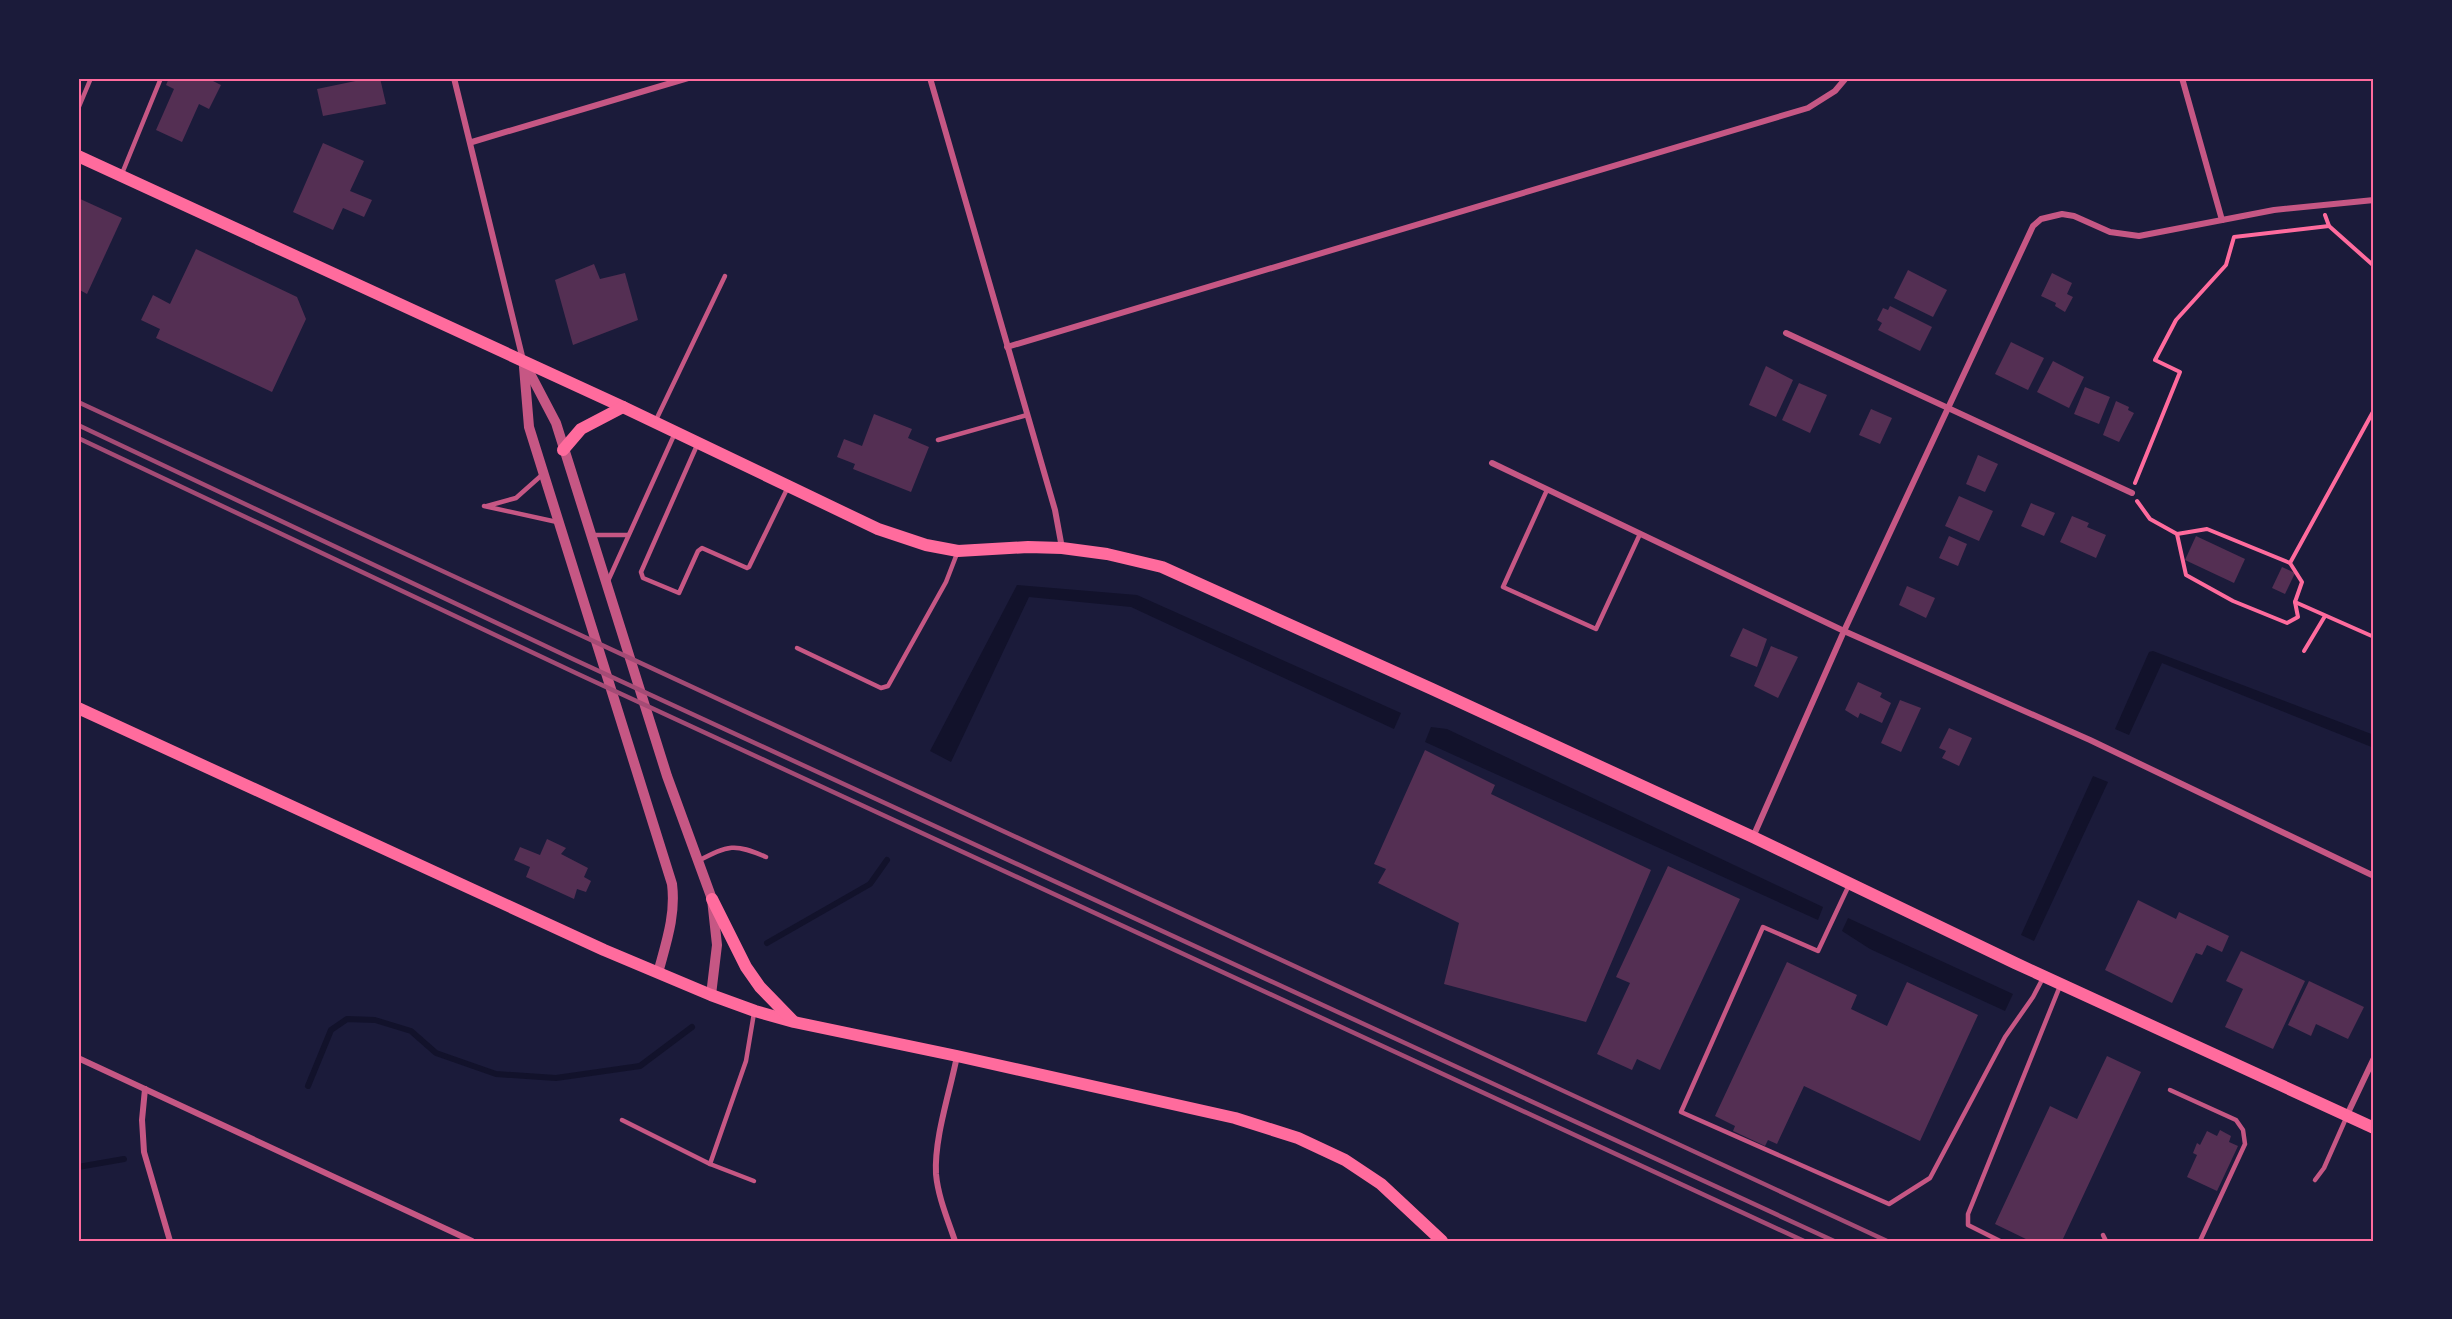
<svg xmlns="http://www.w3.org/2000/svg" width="2452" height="1319" font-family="Overpass,sans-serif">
  <rect width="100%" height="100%" fill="#1b1b3a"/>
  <!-- water -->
  <g fill="#12122b">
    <path d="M1017 585 1137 595 1401 713 1394 729 1131 607 1029 597 951 762 930 751Z"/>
    <path d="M2153 651 2374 735V748L2162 663 2129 735 2115 729 2149 652Z"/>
    <path d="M1431 727 1447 729 1823 907 1818 920 1425 742Z"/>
    <path d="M2093 776 2108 782 2034 941 2021 935Z"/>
    <path d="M1848 918 2013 994 2005 1011 1870 949 1842 931Z"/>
  </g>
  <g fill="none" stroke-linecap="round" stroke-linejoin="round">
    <!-- stream -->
    <g stroke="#12122b" stroke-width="6">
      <path d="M767 943 870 884 887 860"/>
      <path d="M308 1086 331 1030 347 1019 375 1020 411 1031 436 1053 496 1074 556 1078 640 1066 692 1027"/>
      <path d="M78 1167 124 1159"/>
    </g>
  </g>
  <!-- building -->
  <g fill="#542f53">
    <path d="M169 78H207L221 85 209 109 199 104 182 142 156 130 174 89 166 85Z"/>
    <path d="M370 78H380L386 104 323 116 317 89Z"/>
    <path d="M323 143 364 161 350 191 372 200 364 217 343 208 333 230 293 212Z"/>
    <path d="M78 198 122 218 87 294 78 289Z"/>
    <path d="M196 249 297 297 306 319 272 392 156 338 160 329 141 320 153 295 170 304Z"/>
    <path d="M594 264 600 279 625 273 638 320 573 345 555 280Z"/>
    <path d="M1908 270 1947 290 1933 317 1894 298Z"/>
    <path d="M2052 273 2072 283 2067 294 2073 297 2065 312 2055 306 2056 303 2041 296Z"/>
    <path d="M1890 306 1932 327 1920 351 1878 330 1882 323 1877 320 1883 308 1888 310Z"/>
    <path d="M2011 342 2044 358 2028 390 1995 374Z"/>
    <path d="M2053 361 2084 377 2069 408 2037 392Z"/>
    <path d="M1766 366 1793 380 1776 417 1749 405Z"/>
    <path d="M1799 383 1827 395 1810 433 1782 420Z"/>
    <path d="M2085 387 2110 397 2099 424 2074 414Z"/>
    <path d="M2116 401 2129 407 2128 410 2134 413 2119 442 2103 435Z"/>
    <path d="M1871 409 1892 418 1880 444 1859 435Z"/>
    <path d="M874 414 912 429 908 438 929 447 911 492 853 469 855 464 837 457 844 439 862 446Z"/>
    <path d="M1978 455 1998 464 1985 492 1966 484Z"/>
    <path d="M1959 496 1993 511 1979 541 1945 526Z"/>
    <path d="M2031 503 2055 513 2044 536 2021 526Z"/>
    <path d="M2072 516 2089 523 2087 527 2106 535 2096 558 2060 542Z"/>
    <path d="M1949 536 1967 544 1958 566 1939 558Z"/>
    <path d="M2196 536 2245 559 2234 583 2185 560Z"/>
    <path d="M2282 567 2295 573 2285 594 2272 588Z"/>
    <path d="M1907 586 1935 598 1926 618 1899 605Z"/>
    <path d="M1743 628 1767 639 1757 667 1730 656Z"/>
    <path d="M1771 646 1798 657 1778 698 1754 686Z"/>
    <path d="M1858 682 1882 693 1880 697 1891 703 1882 723 1860 713 1858 718 1845 710Z"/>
    <path d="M1900 700 1921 708 1901 752 1881 743Z"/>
    <path d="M1949 728 1972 738 1959 766 1942 758 1946 751 1939 748Z"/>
    <path d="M1425 750 1495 785 1491 794 1651 870 1586 1022 1444 984 1459 923 1378 883 1386 869 1374 864Z"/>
    <path d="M547 839 566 848 561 854 588 868 584 877 591 881 586 892 577 889 574 899 526 877 530 867 514 860 520 847 540 855Z"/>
    <path d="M1668 866 1740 899 1660 1070 1637 1059 1632 1070 1597 1054 1630 983 1616 977Z"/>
    <path d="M2138 900 2176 919 2179 912 2229 936 2222 952 2207 945 2202 955 2196 953 2172 1003 2105 970Z"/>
    <path d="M2241 951 2305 981 2273 1049 2225 1027 2243 989 2226 981Z"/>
    <path d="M1787 962 1857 995 1851 1009 1887 1026 1907 982 1978 1015 1920 1141 1804 1086 1777 1144 1768 1140 1765 1146 1733 1131 1735 1126 1715 1116Z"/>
    <path d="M2309 981 2364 1007 2348 1039 2316 1024 2311 1036 2288 1025Z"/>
    <path d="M2107 1056 2141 1072 2062 1241H2030L1995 1224 2050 1106 2077 1119Z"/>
    <path d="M2220 1130 2231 1136 2229 1142 2238 1146 2217 1191 2187 1177 2197 1155 2193 1153 2197 1143 2200 1145 2207 1131 2217 1136Z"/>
  </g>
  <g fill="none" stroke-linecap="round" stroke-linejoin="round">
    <!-- path -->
    <g stroke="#ff6b9d" stroke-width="4">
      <path d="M2325 215 2329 226 2374 266"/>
      <path d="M2374 300V303"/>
      <path d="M2374 410 2290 563 2302 582 2295 602 2374 637"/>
      <path d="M2135 483 2180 372 2155 360 2176 320 2226 265 2234 237 2329 226"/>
      <path d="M2137 501 2150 519 2177 534 2207 529 2290 563"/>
      <path d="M2177 534 2186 575 2233 601 2287 623 2298 617 2295 602"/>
      <path d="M2304 651 2325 616"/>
    </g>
    <!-- service -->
    <g stroke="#c65784" stroke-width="4.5">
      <path d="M78 109 91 78"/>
      <path d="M121 176 161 78"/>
      <path d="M656 420 725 276"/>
      <path d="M938 440 1027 415"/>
      <path d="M698 443 641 572 643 578 679 593 698 551 702 548 747 568 749 567 788 487"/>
      <path d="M1547 490 1503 587 1596 629 1640 534"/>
      <path d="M484 506 557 522"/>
      <path d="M487 506 516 498 543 474"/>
      <path d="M591 535H628"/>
      <path d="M608 581 675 433"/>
      <path d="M797 648 881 688 888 686 946 582 958 551"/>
      <path d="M698 861C729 845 734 843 766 857"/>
      <path d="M1849 885 1818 951 1763 927 1681 1112 1889 1204 1930 1178 2005 1037 2033 997 2043 978"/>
      <path d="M2170 1090 2236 1120 2243 1130 2245 1144 2200 1241"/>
      <path d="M622 1120 710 1164 746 1061 754 1013"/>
      <path d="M710 1164 754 1181"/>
      <path d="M2315 1180 2324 1168 2347 1116"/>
      <path d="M2103 1235 2106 1241"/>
      <path d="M2000 1241 1968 1225V1214L2060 986"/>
    </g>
    <!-- minor -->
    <g stroke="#c65784" stroke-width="6">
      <path d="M454 78 523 360"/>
      <path d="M930 78 1055 510 1062 548"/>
      <path d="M2182 78 2222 220"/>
      <path d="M472 142 688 78"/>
      <path d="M1786 333 2132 493"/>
      <path d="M1007 347 1808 108 1835 91 1846 78"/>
      <path d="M1492 463 1844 631 2090 740 2374 876"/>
      <path d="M1753 837 1844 631 2033 226 2041 219 2062 214 2074 216 2110 232 2139 236 2274 210 2374 200"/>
      <path d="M78 1058 472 1241"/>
      <path d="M145 1089 142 1120 144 1152 170 1241"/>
      <path d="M2347 1115 2374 1058"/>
      <path d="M955 1241C948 1220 938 1197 936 1174 934 1138 950 1092 957 1056"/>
    </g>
    <!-- tertiary -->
    <g stroke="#c65784" stroke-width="10">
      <path d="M524 362 556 423 667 776 712 899 717 945 711 995"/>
      <path d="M524 367 529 427 672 884C676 915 666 943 658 973"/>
    </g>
    <!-- secondary -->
    <g stroke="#ff6b9d" stroke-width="12">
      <path d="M78 156 623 407 878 529 926 545 958 551 1028 547 1062 548 1107 554 1162 567 1432 689 1753 837 2015 963 2374 1128"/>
      <path d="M563 450 581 429 623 407"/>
      <path d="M78 708 604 950 711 995 755 1011 794 1022 957 1056 1235 1118 1298 1138 1345 1160 1381 1184 1442 1241"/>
      <path d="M712 899 746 967 760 987 793 1021"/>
    </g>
    <!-- rail -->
    <g stroke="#a44b75" stroke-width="4.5">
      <path d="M78 402 1887 1241"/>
      <path d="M78 425 575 660 1834 1241"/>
      <path d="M78 438 578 674 1804 1241"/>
    </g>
  </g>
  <!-- border -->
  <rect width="2452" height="1319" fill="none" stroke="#1b1b3a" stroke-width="159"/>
  <rect x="80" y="80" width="2292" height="1160" fill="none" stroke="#ff6b9d" stroke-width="2"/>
</svg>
